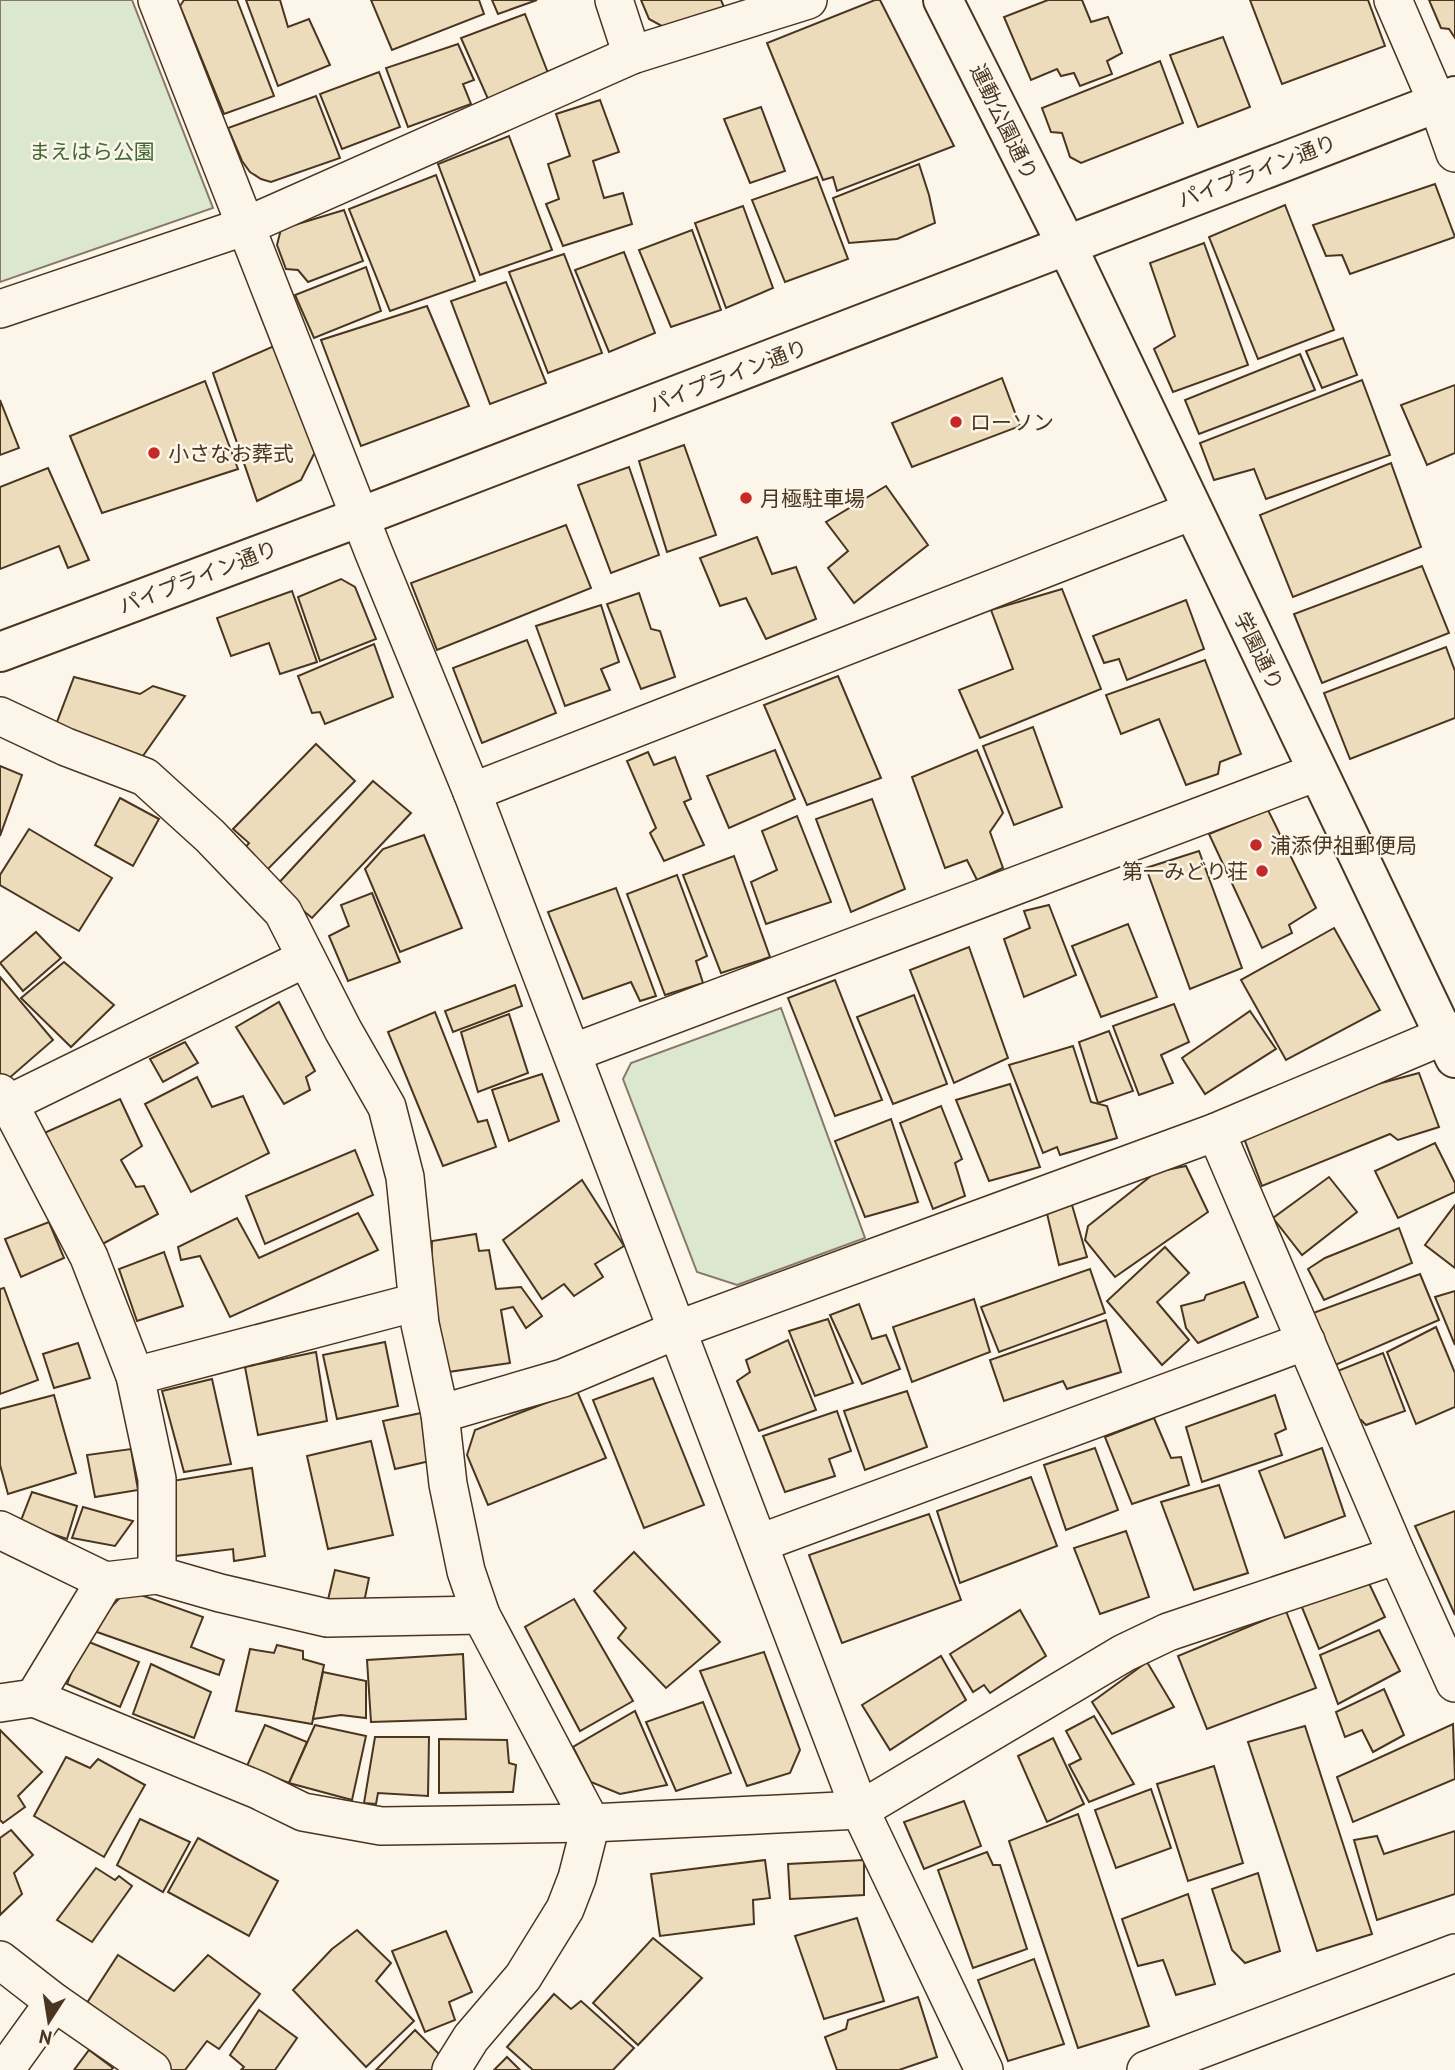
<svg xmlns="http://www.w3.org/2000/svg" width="1455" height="2070" font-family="'PT Sans','Noto Sans JP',sans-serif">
  <rect width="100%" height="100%" fill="#fbf6e9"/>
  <!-- green -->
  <g fill="#dce7d0" stroke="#887966" stroke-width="2">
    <path d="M0 0H132L213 208 0 282Z"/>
    <path d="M781 1008 865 1238 737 1285 697 1272 623 1079 631 1063Z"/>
  </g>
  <!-- building -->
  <g fill="#ecdcbc" stroke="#4a3520" stroke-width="2">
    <path d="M184 0H237L274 96 224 114 180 6Z"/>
    <path d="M246 0H280L288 27 309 19 330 65 278 86Z"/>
    <path d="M371 0H479L484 14 392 50Z"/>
    <path d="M492 0H537L498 14Z"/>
    <path d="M641 0H721L724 7 669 30 649 19Z"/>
    <path d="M875 0H880L954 146 837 191 833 177 823 180 767 43Z"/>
    <path d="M1048 0H1082L1091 22 1108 17 1122 53 1107 61 1112 74 1080 86 1074 73 1061 76 1057 69 1031 80 1004 17Z"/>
    <path d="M1250 0H1368L1385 46 1282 84Z"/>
    <path d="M1429 0H1455V38L1449 29 1441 28Z"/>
    <path d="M525 14 548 73 488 99 461 38Z"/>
    <path d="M1223 37 1250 107 1198 127 1170 55Z"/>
    <path d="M458 44 474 80 463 84 471 104 408 127 386 68Z"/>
    <path d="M1160 61 1183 123 1081 163 1070 157 1062 133 1051 132 1042 108Z"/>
    <path d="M379 72 400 127 342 149 320 94Z"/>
    <path d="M316 96 340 158 271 182 261 179 250 172 242 161 228 128Z"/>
    <path d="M600 100 619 152 593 161 604 198 623 193 632 224 563 246 546 204 559 199 548 164 570 156 556 114Z"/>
    <path d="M761 107 785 171 750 183 724 119Z"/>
    <path d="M509 136 552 250 480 275 438 164Z"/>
    <path d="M919 164 929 195 935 223 897 239 849 243 833 198Z"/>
    <path d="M436 175 475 281 390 311 349 209Z"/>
    <path d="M817 177 848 259 785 282 752 200Z"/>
    <path d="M1435 184 1455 237 1350 274 1342 255 1326 256 1313 225Z"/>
    <path d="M1285 205 1334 330 1258 359 1209 237Z"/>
    <path d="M743 206 773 288 726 308 695 223Z"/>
    <path d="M344 210 363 261 308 282 298 270 286 269 277 245 281 229Z"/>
    <path d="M692 230 721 310 671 327 639 250Z"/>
    <path d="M1204 243 1248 365 1173 392 1154 349 1175 336 1150 263Z"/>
    <path d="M624 252 655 333 609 352 575 270Z"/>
    <path d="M564 254 602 353 548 373 509 272Z"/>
    <path d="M366 267 381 311 314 338 295 295Z"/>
    <path d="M506 282 546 383 490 404 451 301Z"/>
    <path d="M427 306 469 406 361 446 321 340Z"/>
    <path d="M1343 338 1357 375 1322 388 1306 351Z"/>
    <path d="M274 346 315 452 301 480 257 501 213 373Z"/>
    <path d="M1300 354 1315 390 1199 434 1185 400Z"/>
    <path d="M1002 378 1020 426 912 467 892 423Z"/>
    <path d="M1362 380 1390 455 1266 499 1254 469 1214 480 1200 443Z"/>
    <path d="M205 381 238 469 102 513 70 436Z"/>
    <path d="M1455 385V453L1427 465 1401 405Z"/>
    <path d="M0 400 19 448 0 455Z"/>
    <path d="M684 445 716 535 667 552 639 461Z"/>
    <path d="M1391 463 1421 547 1293 597 1260 515Z"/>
    <path d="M629 467 659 555 611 573 578 485Z"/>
    <path d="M48 468 89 560 68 568 59 546 0 569V487Z"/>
    <path d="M886 486 928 545 854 603 828 568 848 551 826 522Z"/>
    <path d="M566 525 591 588 437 650 411 583Z"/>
    <path d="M757 537 772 574 796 567 816 619 766 639 746 598 720 606 700 558Z"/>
    <path d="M1422 566 1449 633 1322 683 1294 614Z"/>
    <path d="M341 579 355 587 376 639 320 661 298 597Z"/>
    <path d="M1062 589 1101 689 980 738 959 690 1013 669 991 610Z"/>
    <path d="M292 591 317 662 280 674 269 643 231 656 217 618Z"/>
    <path d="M639 593 651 629 660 631 675 677 641 689 607 604Z"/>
    <path d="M1186 600 1204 649 1127 680 1119 659 1104 663 1093 636Z"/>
    <path d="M601 605 619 662 601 669 610 690 565 706 536 626Z"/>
    <path d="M527 640 556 713 482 743 453 668Z"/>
    <path d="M374 644 393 697 325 724 320 712 312 713 298 676Z"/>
    <path d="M1446 647 1455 671V718L1350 759 1324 693Z"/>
    <path d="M1205 660 1241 754 1220 762 1218 774 1186 785 1159 719 1121 734 1106 695Z"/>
    <path d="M838 676 881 778 807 805 764 705Z"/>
    <path d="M74 677 140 694 153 686 185 696 138 763 54 730Z"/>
    <path d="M1033 727 1062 807 1014 825 983 746Z"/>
    <path d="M316 744 355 781 263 874 240 854 249 843 233 829Z"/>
    <path d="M775 750 795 799 729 828 707 776Z"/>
    <path d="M977 750 1003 813 990 832 1003 868 977 880 967 860 945 868 912 777Z"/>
    <path d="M648 752 654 765 675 757 691 799 684 802 704 845 664 861 650 833 656 828 627 761Z"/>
    <path d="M0 766 22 775 0 836Z"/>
    <path d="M373 781 411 813 312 918 275 887Z"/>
    <path d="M120 798 159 819 133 866 95 845Z"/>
    <path d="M872 799 905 889 851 912 816 819Z"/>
    <path d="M1268 810 1316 908 1289 925 1292 933 1262 948 1209 834Z"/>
    <path d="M797 816 831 902 766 924 751 882 777 870 762 831Z"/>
    <path d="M29 829 112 878 79 931 0 885V875Z"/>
    <path d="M424 835 462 928 400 952 365 869 383 849Z"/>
    <path d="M1199 851 1242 968 1190 989 1146 868Z"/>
    <path d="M734 856 770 957 721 973 683 875Z"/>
    <path d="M677 875 707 956 696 961 703 983 665 995 627 894Z"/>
    <path d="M616 888 656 996 640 1001 631 982 583 999 548 912Z"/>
    <path d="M372 893 400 962 348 981 329 936 349 926 341 905Z"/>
    <path d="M1049 905 1076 975 1024 997 1004 939 1030 928 1024 911Z"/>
    <path d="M1128 924 1157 997 1101 1017 1072 946Z"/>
    <path d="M1334 928 1380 1010 1286 1060 1241 980Z"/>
    <path d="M36 932 61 958 23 991 0 963Z"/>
    <path d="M969 947 1008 1058 954 1083 910 970Z"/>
    <path d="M64 962 114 1005 71 1047 21 998Z"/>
    <path d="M0 977 53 1040 7 1080 0 1073Z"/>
    <path d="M835 980 882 1100 835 1116 788 998Z"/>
    <path d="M515 985 522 1006 453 1032 445 1011Z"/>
    <path d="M914 995 947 1084 893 1104 857 1017Z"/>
    <path d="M279 1002 315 1071 306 1077 310 1090 284 1104 236 1027Z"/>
    <path d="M1174 1004 1189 1042 1161 1055 1173 1083 1139 1095 1113 1026Z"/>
    <path d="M1250 1011 1276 1049 1205 1094 1182 1058Z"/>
    <path d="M435 1012 478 1122 487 1120 496 1147 443 1166 388 1032Z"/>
    <path d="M509 1014 528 1073 478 1092 461 1032Z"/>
    <path d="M1109 1031 1133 1091 1098 1103 1079 1042Z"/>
    <path d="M185 1042 198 1063 163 1082 150 1059Z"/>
    <path d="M1073 1046 1091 1102 1107 1106 1117 1138 1060 1155 1057 1147 1043 1153 1009 1065Z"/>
    <path d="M1419 1073 1439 1127 1398 1140 1390 1134 1262 1186 1245 1141 1250 1130 1370 1086Z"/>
    <path d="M542 1074 559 1121 509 1141 492 1090Z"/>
    <path d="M197 1077 212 1107 243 1096 269 1153 191 1192 145 1104Z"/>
    <path d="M1010 1084 1040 1167 989 1181 956 1100Z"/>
    <path d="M120 1099 142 1146 121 1160 136 1187 144 1186 158 1214 95 1248 42 1134Z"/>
    <path d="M941 1106 962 1159 955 1163 965 1196 933 1209 900 1123Z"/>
    <path d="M891 1119 918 1202 865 1217 835 1141Z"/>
    <path d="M1435 1143 1455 1183V1192L1398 1218 1375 1171Z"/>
    <path d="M355 1150 373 1195 265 1244 246 1196Z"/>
    <path d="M1186 1166 1208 1212 1115 1277 1085 1240 1088 1226 1156 1172Z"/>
    <path d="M1329 1177 1357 1212 1302 1255 1273 1218Z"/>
    <path d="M582 1180 624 1246 595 1264 603 1277 574 1296 564 1284 542 1299 503 1240Z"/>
    <path d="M1070 1198 1087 1257 1059 1265 1045 1205Z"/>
    <path d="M1455 1205V1268L1425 1245Z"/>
    <path d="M358 1213 378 1250 230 1317 200 1256 181 1260 178 1247 237 1218 259 1258Z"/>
    <path d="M49 1222 64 1258 21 1277 5 1239Z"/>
    <path d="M1399 1228 1412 1263 1324 1300 1308 1269 1325 1258Z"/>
    <path d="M476 1234 479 1251 489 1250 496 1289 521 1287 542 1316 526 1328 513 1307 501 1310 510 1363 448 1372 431 1280 432 1241Z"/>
    <path d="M1165 1247 1189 1273 1157 1302 1189 1340 1162 1365 1107 1301Z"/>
    <path d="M164 1252 183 1306 137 1321 119 1269Z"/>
    <path d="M1090 1269 1105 1313 999 1352 981 1307Z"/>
    <path d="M1420 1274 1439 1320 1333 1366 1313 1313Z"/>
    <path d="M1244 1282 1258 1317 1198 1343 1186 1328 1181 1306 1204 1300 1206 1295Z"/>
    <path d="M4 1288 38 1380 0 1394V1289Z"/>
    <path d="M1455 1291V1345L1435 1297Z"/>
    <path d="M974 1299 990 1352 912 1382 893 1327Z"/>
    <path d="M859 1304 872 1339 886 1335 900 1369 862 1384 830 1315Z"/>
    <path d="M828 1319 853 1383 815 1396 789 1331Z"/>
    <path d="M1106 1320 1121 1372 1067 1389 1063 1381 1004 1401 990 1360Z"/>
    <path d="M1436 1327 1455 1373V1407L1416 1424 1387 1352Z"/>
    <path d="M788 1340 816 1410 759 1431 737 1381 750 1372 746 1360Z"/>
    <path d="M385 1342 398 1406 337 1419 323 1355Z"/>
    <path d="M78 1343 90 1378 54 1388 43 1354Z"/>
    <path d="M316 1352 327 1421 258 1435 245 1367Z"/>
    <path d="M1383 1353 1405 1411 1366 1425 1361 1420 1355 1422 1335 1372Z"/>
    <path d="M653 1378 704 1505 644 1528 593 1400Z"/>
    <path d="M212 1379 231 1464 184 1472 162 1391Z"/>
    <path d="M577 1391 606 1458 488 1505 467 1455 475 1430Z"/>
    <path d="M907 1391 927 1447 865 1470 844 1411Z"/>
    <path d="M54 1395 76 1473 8 1494 0 1465V1409Z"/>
    <path d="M1275 1395 1286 1429 1275 1434 1282 1455 1202 1482 1186 1427Z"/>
    <path d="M837 1411 851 1451 829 1459 835 1476 785 1492 763 1436Z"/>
    <path d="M421 1413 430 1461 395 1469 383 1421Z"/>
    <path d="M1154 1418 1171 1458 1181 1457 1189 1485 1132 1504 1105 1437Z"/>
    <path d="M371 1441 393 1535 328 1549 307 1456Z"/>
    <path d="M1095 1448 1118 1510 1066 1530 1044 1465Z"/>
    <path d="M1322 1448 1345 1516 1285 1538 1259 1471Z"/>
    <path d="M131 1449 138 1490 95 1497 87 1455Z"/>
    <path d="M252 1468 265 1556 234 1561 233 1549 167 1557 172 1481Z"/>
    <path d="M1031 1477 1057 1546 960 1583 937 1511Z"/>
    <path d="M1219 1485 1248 1573 1194 1590 1161 1502Z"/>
    <path d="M32 1492 77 1506 67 1539 20 1523Z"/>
    <path d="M83 1507 133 1521 115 1546 72 1538Z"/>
    <path d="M1455 1511V1615L1415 1526Z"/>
    <path d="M929 1514 961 1600 842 1643 809 1555Z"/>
    <path d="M1126 1531 1149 1597 1100 1614 1074 1548Z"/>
    <path d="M634 1552 720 1642 666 1688 618 1638 626 1628 594 1591Z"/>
    <path d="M335 1570 369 1578 362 1612 327 1604Z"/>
    <path d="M1366 1577 1385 1617 1319 1649 1301 1605Z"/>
    <path d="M127 1590 203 1617 191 1647 224 1660 219 1675 97 1632 99 1620Z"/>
    <path d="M574 1599 633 1701 580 1731 525 1627Z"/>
    <path d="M1020 1610 1046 1656 990 1693 984 1685 973 1692 950 1654Z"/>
    <path d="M1286 1611 1316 1688 1207 1729 1178 1656Z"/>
    <path d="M1379 1630 1400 1671 1338 1704 1320 1655Z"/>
    <path d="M84 1640 139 1662 120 1707 67 1684Z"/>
    <path d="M277 1645 303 1651V1659L324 1665 312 1724 236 1711 250 1649 274 1653Z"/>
    <path d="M764 1652 800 1750 790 1773 747 1786 700 1671Z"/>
    <path d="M463 1654 466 1719 371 1722 367 1660Z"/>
    <path d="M941 1656 966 1700 890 1750 862 1705Z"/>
    <path d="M1147 1662 1174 1707 1112 1734 1092 1702Z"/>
    <path d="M151 1664 211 1692 194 1738 133 1714Z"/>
    <path d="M323 1672 366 1681V1718L341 1715 313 1719Z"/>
    <path d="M1384 1689 1404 1735 1373 1752 1362 1730 1345 1737 1336 1712Z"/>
    <path d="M703 1702 731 1773 676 1791 646 1722Z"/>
    <path d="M635 1711 667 1785 620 1794 591 1782 573 1747Z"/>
    <path d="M1094 1716 1134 1784 1089 1802 1069 1765 1081 1759 1066 1731Z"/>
    <path d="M1453 1724 1455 1779 1353 1822 1337 1777Z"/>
    <path d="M265 1725 307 1742 289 1783 247 1766Z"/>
    <path d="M315 1725 366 1736 352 1800 289 1783Z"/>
    <path d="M1305 1726 1372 1934 1317 1951 1248 1742Z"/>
    <path d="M0 1730 42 1772 18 1796 25 1807 3 1823 0 1820Z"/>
    <path d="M375 1737H429L428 1796 378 1793 376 1804 364 1803Z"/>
    <path d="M1053 1738 1084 1804 1047 1822 1018 1756Z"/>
    <path d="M439 1739 507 1740 509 1763 516 1765 513 1792 439 1793Z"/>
    <path d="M66 1757 90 1768 98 1759 145 1785 104 1857 34 1816Z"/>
    <path d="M1214 1766 1243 1863 1188 1881 1157 1784Z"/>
    <path d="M1151 1789 1171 1848 1116 1868 1095 1810Z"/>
    <path d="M964 1801 981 1846 924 1869 904 1822Z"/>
    <path d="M1078 1814 1149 2026 1078 2048 1009 1841Z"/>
    <path d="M140 1819 190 1842 163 1892 117 1865Z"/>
    <path d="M11 1830 33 1855 14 1873 22 1894 0 1915V1838Z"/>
    <path d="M1455 1831V1894L1377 1920 1354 1840 1377 1836 1384 1854Z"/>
    <path d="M198 1838 278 1881 249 1936 168 1892Z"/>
    <path d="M987 1852 993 1865H1000L1027 1949 973 1968 938 1870Z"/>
    <path d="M765 1860 770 1898 753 1900 754 1924 660 1936 651 1874Z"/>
    <path d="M864 1860V1895L790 1899 788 1864Z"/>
    <path d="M96 1868 115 1880 119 1876 132 1886 92 1942 57 1920Z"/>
    <path d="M1258 1873 1280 1951 1245 1963 1232 1950 1212 1889Z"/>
    <path d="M1188 1894 1215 1984 1176 1995 1163 1960 1138 1966 1122 1919Z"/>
    <path d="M857 1918 884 2001 824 2019 795 1936Z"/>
    <path d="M357 1930 391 1963 376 1981 414 2021 366 2067 293 1990 332 1949Z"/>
    <path d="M446 1931 472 1992 449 2002 455 2020 425 2032 392 1951Z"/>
    <path d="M653 1938 702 1978 638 2045 593 2003Z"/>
    <path d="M118 1955 174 1991 208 1955 260 1994 219 2049 207 2041 185 2070H169L83 2009Z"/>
    <path d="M1034 1959 1064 2044 1008 2061 978 1980Z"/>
    <path d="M554 1994 571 2009 581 2001 634 2048 613 2070H533L507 2047Z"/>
    <path d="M918 1997 937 2057 899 2070H837L825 2037 846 2029 848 2020Z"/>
    <path d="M259 2010 297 2038 275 2070H241L244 2067 230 2055Z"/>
    <path d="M415 2030 444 2059 436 2070H376Z"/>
    <path d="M89 2050 113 2068 111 2070H74Z"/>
    <path d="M507 2057 520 2070H494Z"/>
  </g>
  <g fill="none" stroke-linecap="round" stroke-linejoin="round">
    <!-- street casing -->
    <g stroke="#4a3520" stroke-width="40">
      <g id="street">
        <path d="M157 0 374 553 472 792 860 1810 984 2070"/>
        <path d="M614 0 632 55"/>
        <path d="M1393 0 1437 102 1455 153"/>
        <path d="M0 309 246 226 632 55 808 0"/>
        <path d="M0 716 66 747 145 777 210 836 283 912 343 1030 387 1107 405 1177 420 1324 440 1414 448 1484 466 1571 481 1615 591 1823 577 1878 565 1909 523 1977 471 2038 451 2070"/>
        <path d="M472 792 1192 511"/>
        <path d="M572 1053 1317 772"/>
        <path d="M0 1093 9 1104 89 1257 135 1376 157 1479V1575"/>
        <path d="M0 1108 306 958"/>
        <path d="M1216 1132 1397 1555 1455 1683"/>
        <path d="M135 1376 417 1302"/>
        <path d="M440 1414 563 1378 679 1329 1216 1132 1455 1031"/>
        <path d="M0 1530 105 1581 157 1575 220 1593 327 1618 481 1615"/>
        <path d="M760 1543 1306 1341"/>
        <path d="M34 1698 105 1581"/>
        <path d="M0 1703 34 1698 258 1790 303 1812 381 1826 591 1823 860 1810 1124 1653 1168 1632 1397 1555"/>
        <path d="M0 1960 54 2002 5 2070"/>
        <path d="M54 2002 152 2070"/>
        <path d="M1146 2070 1455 1953"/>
      </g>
    </g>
    <!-- secondary casing -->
    <g stroke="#4a3520" stroke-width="42">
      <g id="secondary">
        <path d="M943 0 1066 244 1455 1058"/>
        <path d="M0 652 360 517 1455 96"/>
      </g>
    </g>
    <!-- street -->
    <use href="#street" stroke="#fbf6e9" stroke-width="37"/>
    <!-- secondary -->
    <use href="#secondary" stroke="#fbf6e9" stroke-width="38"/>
  </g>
  <!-- markers -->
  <g fill="#c62828" stroke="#fbf6e9" stroke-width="2.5">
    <circle cx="956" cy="422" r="7"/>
    <circle cx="154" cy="453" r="7"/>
    <circle cx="746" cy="498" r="7"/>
    <circle cx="1256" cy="845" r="7"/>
    <circle cx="1262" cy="871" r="7"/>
  </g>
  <g text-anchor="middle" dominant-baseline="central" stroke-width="5" stroke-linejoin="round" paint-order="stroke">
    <!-- street labels -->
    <g font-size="21" fill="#4a3520" stroke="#fbf6e9">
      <text transform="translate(1004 122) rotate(64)">運動公園通り</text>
      <text transform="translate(1257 171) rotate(-21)">パイプライン通り</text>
      <text transform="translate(728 376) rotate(-21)">パイプライン通り</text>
      <text transform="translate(198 577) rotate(-21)">パイプライン通り</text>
      <text transform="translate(1259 651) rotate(64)">学園通り</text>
    </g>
    <!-- park labels -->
    <g font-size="21" fill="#436837" stroke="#fbf6e9">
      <text x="92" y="151">まえはら公園</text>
    </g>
    <!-- poi labels -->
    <g font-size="21" fill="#4a3520" stroke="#fbf6e9" text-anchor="start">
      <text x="970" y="422">ローソン</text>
      <text x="168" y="453">小さなお葬式</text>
      <text x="760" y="498">月極駐車場</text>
      <text x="1270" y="845">浦添伊祖郵便局</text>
      <text x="1248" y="871" text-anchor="end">第一みどり荘</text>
    </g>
  </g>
  <!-- north arrow -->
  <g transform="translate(49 2021) rotate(192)" stroke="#fbf6e9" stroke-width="5" paint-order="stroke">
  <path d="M0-5L12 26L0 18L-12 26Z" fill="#4a3520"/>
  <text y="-10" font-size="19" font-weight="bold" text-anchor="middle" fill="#4a3520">N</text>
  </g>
</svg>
